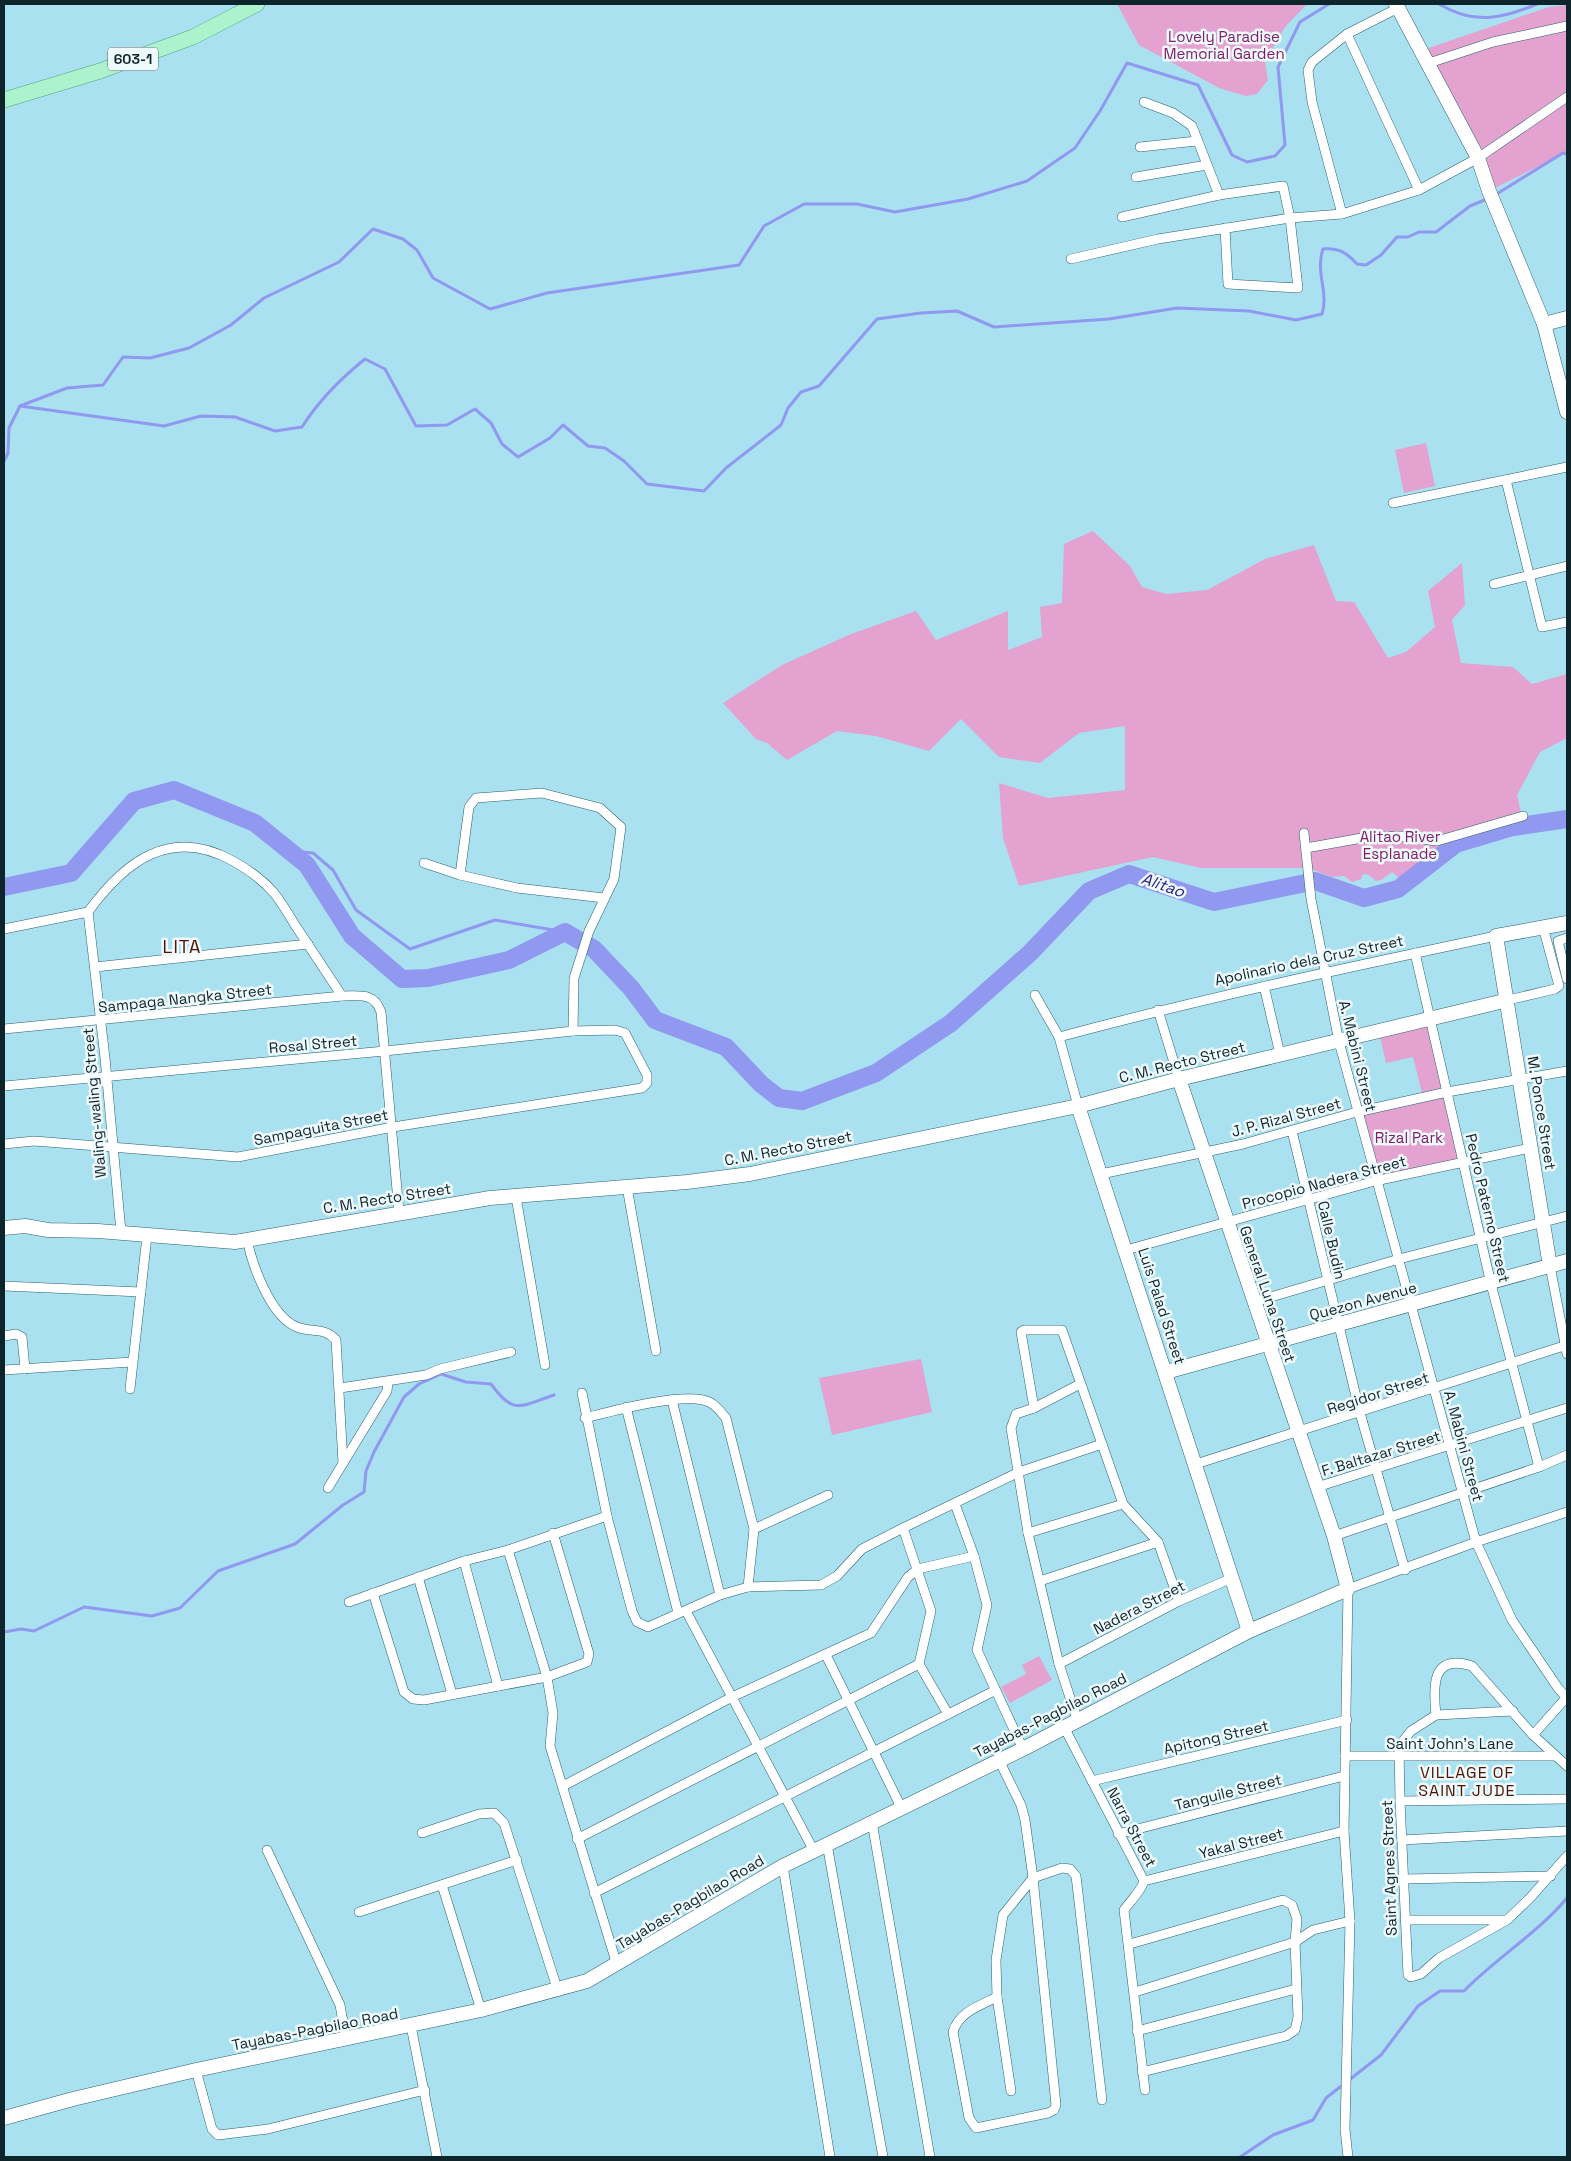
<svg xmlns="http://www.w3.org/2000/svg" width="1571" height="2161" font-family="'Space Grotesk',sans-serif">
  <rect width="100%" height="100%" fill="#aae1f1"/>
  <!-- green -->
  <g fill="#e3a2cf">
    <path d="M1117 4H1307L1285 27 1265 62 1268 80 1257 94 1246 96 1219 88 1139 45Z"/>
    <path d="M1567 5V152L1489 191 1420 51 1549 7Z"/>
    <path d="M1426 443 1435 486 1404 493 1395 450Z"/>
    <path d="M1093 531 1130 566 1142 587 1166 594 1207 590 1265 559 1314 545 1336 601 1354 602 1388 658 1406 652 1435 627 1428 591 1462 563 1465 605 1452 620 1461 663 1513 667 1532 684 1567 674V738L1540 752 1517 795 1524 826 1456 844 1427 866 1410 871 1404 878H1399L1392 872 1381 880 1376 881 1369 875 1363 874 1361 879 1352 882 1344 876 1332 877 1308 868H1201L1153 857 1019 886 1003 838 999 783 1048 798 1125 790V726L1079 733 1040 763 999 757 961 719 929 751 876 736 837 731 787 760 767 743 756 739 723 703 782 665 851 634 916 611 936 640 1008 611V650L1042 637 1040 607 1062 603 1064 544Z"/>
    <path d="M1429 1026 1463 1162 1375 1181 1357 1112 1423 1097 1413 1057 1386 1063 1380 1037Z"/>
    <path d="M921 1359 932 1412 832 1435 819 1378Z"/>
    <path d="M1039 1656 1052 1680 1010 1703 1001 1687 1026 1674 1022 1665Z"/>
  </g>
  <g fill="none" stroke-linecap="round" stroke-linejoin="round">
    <!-- stream -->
    <g stroke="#9098f0" stroke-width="3">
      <path d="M1439 4C1474 25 1502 19 1537 4"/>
      <path d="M1495 195 1563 153 1567 154"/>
      <path d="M20 406 164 426 201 416 235 417 275 431 302 427C319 400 339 380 365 359L385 369 416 426 447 425 475 409 491 423 502 444 518 457 550 438 563 425 588 446 605 448 624 461 647 484 704 491 726 468 781 425 788 408 801 392 819 386 877 319 921 313 957 311 994 327 1109 319 1177 308 1249 311 1296 320 1322 314C1329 292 1315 273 1323 249 1339 248 1346 252 1357 264L1366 265 1381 255 1397 237H1408L1419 232H1436L1470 206 1487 199"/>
      <path d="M4 461 8 453 9 428 20 406 67 388 103 385 123 357 150 358 189 348 231 325 264 298 339 262 373 229 403 239 417 250 433 278 490 309 547 293 739 265 764 226 804 204H857L895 212 968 199 1027 181 1075 148 1100 111 1127 63 1198 85 1232 155 1247 162 1275 156 1285 145 1278 67 1300 22 1329 4"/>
      <path d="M291 851 313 853 333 870 356 910 410 949 495 920 565 932"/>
      <path d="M4 1632 21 1629 34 1631 84 1607 152 1616 180 1608 218 1571 295 1544 343 1505 364 1492 366 1471 374 1452 404 1397 419 1384 441 1374 466 1382 491 1384C514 1416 520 1406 554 1395"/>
      <path d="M1240 2157 1273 2135 1313 2120 1326 2098 1381 2055 1418 2006 1440 1991H1464C1496 1958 1538 1933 1567 1898"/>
    </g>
    <!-- river -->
    <path stroke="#9098f0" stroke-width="18" d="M4 887 71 873 134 801 174 790 255 823 307 865 352 936 402 979 428 978 509 960 565 932 594 949 631 988 655 1020 726 1047 761 1084 779 1098 802 1101 876 1073 951 1023 1030 953 1089 891 1129 874 1214 902 1315 881 1364 898 1398 889 1456 844 1513 827 1567 819"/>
    <!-- street casing -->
    <g stroke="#2a5f6e" stroke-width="10">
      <g id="street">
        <path d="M1347 34 1419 190"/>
        <path d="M1426 64 1493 42 1567 26"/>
        <path d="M1144 102 1173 113 1192 126 1219 195"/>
        <path d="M1140 147 1197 141"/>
        <path d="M1136 177 1207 165"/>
        <path d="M1342 214 1312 102 1308 70 1312 62 1347 34 1398 8"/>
        <path d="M1122 217 1219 195 1283 186 1290 218 1298 288 1228 284 1225 228"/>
        <path d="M1071 259 1158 239 1290 218 1342 214 1419 190 1478 158 1567 97"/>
        <path d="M1506 480 1542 627 1567 622"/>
        <path d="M1393 503 1567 467"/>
        <path d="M1494 584 1567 566"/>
        <path d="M1304 833 1311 899 1339 1042 1476 1542 1512 1620 1558 1688 1567 1698"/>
        <path d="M1306 848 1362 838 1400 836 1437 841 1523 816"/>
        <path d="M424 863 460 875 517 888 604 898"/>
        <path d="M460 875 469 807 476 798 542 793 600 808 621 827 614 879 589 931 574 978 573 1031"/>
        <path d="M88 912 105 1058 121 1232"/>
        <path d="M4 929 88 912C125 861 171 826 233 861 249 870 262 879 274 893 282 903 289 915 295 925 311 949 326 972 342 996"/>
        <path d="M1567 938 1558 941 1567 979"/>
        <path d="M1415 953 1491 1284 1539 1467"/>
        <path d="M95 967 308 944"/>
        <path d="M1264 986 1280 1054"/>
        <path d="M1035 995 1059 1037 1078 1106"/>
        <path d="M1508 1000 1555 989 1559 986 1543 927"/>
        <path d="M1158 1010 1179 1079"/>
        <path d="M4 1029 342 996C360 996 374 992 381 1012L399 1212"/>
        <path d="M1059 1037C1204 998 1350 967 1496 936"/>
        <path d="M4 1086 385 1051 573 1031 615 1030 625 1033 647 1075V1083L642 1088 393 1127 238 1157 34 1141 4 1144"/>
        <path d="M1292 1131 1360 1413 1405 1570"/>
        <path d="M1101 1174 1243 1144 1357 1112 1447 1092 1567 1071"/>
        <path d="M627 1187 656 1351"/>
        <path d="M516 1197 545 1365"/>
        <path d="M247 1239C252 1265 271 1317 297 1327 312 1333 325 1327 336 1340L343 1463"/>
        <path d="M1126 1250 1375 1181 1530 1148"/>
        <path d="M1550 1266 1567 1354"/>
        <path d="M4 1286 141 1292"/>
        <path d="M1254 1302 1399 1259 1567 1216"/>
        <path d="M4 1336 16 1334 22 1337 25 1369"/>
        <path d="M4 1370 132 1362"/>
        <path d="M340 1388 426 1375 440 1369 511 1352"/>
        <path d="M130 1389 147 1236"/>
        <path d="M582 1393 607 1516 632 1611 637 1622 648 1627 720 1595 748 1587 821 1585 837 1576 862 1549 903 1528 1019 1472 1102 1444"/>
        <path d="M672 1400 720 1595"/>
        <path d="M626 1407 678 1613"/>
        <path d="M1034 1408 1021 1332 1024 1330H1062L1123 1504"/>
        <path d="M585 1418C613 1411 675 1394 703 1400 714 1402 719 1410 726 1418L754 1529 748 1587"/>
        <path d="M1196 1464 1567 1345"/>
        <path d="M1317 1487 1567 1408"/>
        <path d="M328 1488 387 1391 388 1382"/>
        <path d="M955 1504 974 1556 987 1605 977 1650 1023 1749"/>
        <path d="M903 1528 931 1611 919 1664 948 1714"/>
        <path d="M754 1529 828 1495"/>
        <path d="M1028 1533 1123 1504 1158 1542 1179 1601"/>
        <path d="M1334 1536 1539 1467 1567 1455"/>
        <path d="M508 1550 547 1677 553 1713 550 1746 617 1965"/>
        <path d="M464 1561 498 1686"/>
        <path d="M418 1577 452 1694"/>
        <path d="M1040 1581 1158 1542"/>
        <path d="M373 1593 404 1692 413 1699 424 1700 547 1677 587 1662 589 1654 553 1533"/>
        <path d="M349 1602 464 1561 508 1550 607 1516"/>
        <path d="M686 1611 814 1851"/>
        <path d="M826 1655 901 1807"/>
        <path d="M1059 1664 1179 1601 1232 1578"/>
        <path d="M1513 1711 1436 1715 1411 1731 1399 1746 1400 1801 1408 1975 1411 1977 1421 1974 1439 1958 1507 1920 1530 1898 1567 1856"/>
        <path d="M1436 1715C1433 1687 1431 1653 1472 1666L1533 1735 1567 1766"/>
        <path d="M1077 1719 1059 1664 1028 1533 1011 1428 1016 1414 1034 1408 1080 1384"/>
        <path d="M1064 1727 1144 1881C1140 1893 1131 1900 1124 1910L1145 2090"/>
        <path d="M1533 1735 1566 1698"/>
        <path d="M1345 1756H1554"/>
        <path d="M1092 1781 1347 1720"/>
        <path d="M563 1786 732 1697 871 1633 908 1577 918 1569 974 1556"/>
        <path d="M1400 1801 1567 1799"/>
        <path d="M872 1822 930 2157"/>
        <path d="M422 1833 479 1814 494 1813 504 1823 558 1991"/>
        <path d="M1118 1834 1344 1776"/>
        <path d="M577 1839 919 1664"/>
        <path d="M1402 1840 1567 1831"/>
        <path d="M827 1844 883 2157"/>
        <path d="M267 1850 340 2005 346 2039"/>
        <path d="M783 1866 830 2157"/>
        <path d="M1404 1879 1551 1876"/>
        <path d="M1144 1881 1344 1831"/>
        <path d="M442 1885 481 2010"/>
        <path d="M594 1893 994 1691"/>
        <path d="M359 1912 517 1860"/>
        <path d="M1405 1920H1506"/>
        <path d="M1130 1944 1283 1900 1292 1905 1297 1919 1295 1942 1298 2017 1295 2030 1286 2036 1142 2072"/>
        <path d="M1135 1992 1295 1942 1313 1930 1350 1921"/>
        <path d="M997 1997C979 2006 959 2012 953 2032L969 2118 976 2128 1048 2113 1054 2110 1056 2105 1033 1878 1025 1820 1021 1805 999 1760"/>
        <path d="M411 2026 437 2157"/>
        <path d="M1137 2031 1296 1989"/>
        <path d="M196 2070 212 2129 218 2135 268 2129 425 2090"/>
        <path d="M1011 2091 997 1997 996 1960 1003 1915 1033 1878 1062 1868 1070 1869 1076 1876 1102 2100"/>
        <path d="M1348 2157 1345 2129 1350 1921 1344 1831 1348 1589 1476 1542 1567 1512"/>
      </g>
    </g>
    <!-- secondary casing -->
    <g stroke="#2a5f6e" stroke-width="15">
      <g id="secondary">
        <path d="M1396 4 1478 158 1489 191 1544 324 1567 412"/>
        <path d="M1544 324 1567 318"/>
        <path d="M1078 1106 1249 1631"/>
        <path d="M4 1228 25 1226 48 1230 98 1231 235 1242 490 1198 687 1182 750 1174 1078 1106 1179 1079 1508 1000"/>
        <path d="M1550 1266 1496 936 1567 923"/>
        <path d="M1166 1372 1567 1261"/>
        <path d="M4 2118 73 2099 196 2070 481 2010 587 1981 783 1866 1023 1749 1249 1631 1348 1589 1334 1536 1179 1079"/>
      </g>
    </g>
    <!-- primary casing -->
    <g stroke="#50a47f" stroke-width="16">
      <path id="primary" d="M4 100 100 71 193 37 257 4"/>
    </g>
    <!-- street -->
    <use href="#street" stroke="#fff" stroke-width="9"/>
    <!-- secondary -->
    <use href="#secondary" stroke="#fff" stroke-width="14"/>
    <!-- primary -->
    <use href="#primary" stroke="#acf2cd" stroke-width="15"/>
  </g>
  <g text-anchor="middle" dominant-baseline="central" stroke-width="5" stroke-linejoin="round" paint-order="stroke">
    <!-- shield labels -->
    <rect fill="#effafd" stroke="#52646a" stroke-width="1" x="108" y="47.5" width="50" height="23" rx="4"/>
    <g font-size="14" font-weight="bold" fill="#0e242b">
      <text x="133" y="59">603-1</text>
    </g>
    <!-- park labels -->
    <g font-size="15" fill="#801c6a" stroke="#effafd">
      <text x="1224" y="36">Lovely Paradise<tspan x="1224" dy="17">Memorial Garden</tspan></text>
      <text x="1400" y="836">Alitao River<tspan x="1400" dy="17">Esplanade</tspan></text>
      <text x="1409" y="1137">Rizal Park</text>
    </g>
    <!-- street labels -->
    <g font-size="15" fill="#0e242b" stroke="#effafd">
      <text transform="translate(1309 960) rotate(-12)">Apolinario dela Cruz Street</text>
      <text transform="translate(185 998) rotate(-6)">Sampaga Nangka Street</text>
      <text transform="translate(313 1044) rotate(-5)">Rosal Street</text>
      <text transform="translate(1358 1056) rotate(76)">A. Mabini Street</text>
      <text transform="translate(1182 1062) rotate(-14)">C. M. Recto Street</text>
      <text transform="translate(94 1103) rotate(-95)">Waling-waling Street</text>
      <text transform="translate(1542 1113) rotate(81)">M. Ponce Street</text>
      <text transform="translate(1286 1117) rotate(-15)">J. P. Rizal Street</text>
      <text transform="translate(321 1127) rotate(-11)">Sampaguita Street</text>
      <text transform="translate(788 1148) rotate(-11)">C. M. Recto Street</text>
      <text transform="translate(1324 1182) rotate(-15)">Procopio Nadera Street</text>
      <text transform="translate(387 1198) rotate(-9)">C. M. Recto Street</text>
      <text transform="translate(1488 1208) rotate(77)">Pedro Paterno Street</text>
      <text transform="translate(1332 1240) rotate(77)">Calle Budin</text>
      <text transform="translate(1268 1294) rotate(71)">General Luna Street</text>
      <text transform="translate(1363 1301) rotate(-15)">Quezon Avenue</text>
      <text transform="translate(1162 1306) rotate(72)">Luis Palad Street</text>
      <text transform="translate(1378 1393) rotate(-18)">Regidor Street</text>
      <text transform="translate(1464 1446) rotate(75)">A. Mabini Street</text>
      <text transform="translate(1381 1453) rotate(-17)">F. Baltazar Street</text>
      <text transform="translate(1139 1607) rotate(-27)">Nadera Street</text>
      <text transform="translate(1050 1715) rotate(-27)">Tayabas-Pagbilao Road</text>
      <text transform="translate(1216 1737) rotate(-13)">Apitong Street</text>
      <text x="1450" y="1743">Saint John's Lane</text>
      <text transform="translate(1228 1792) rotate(-14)">Tanguile Street</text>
      <text transform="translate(1132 1827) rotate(62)">Narra Street</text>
      <text transform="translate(1241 1843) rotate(-14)">Yakal Street</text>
      <text transform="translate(1389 1868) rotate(-92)">Saint Agnes Street</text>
      <text transform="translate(690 1902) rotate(-31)">Tayabas-Pagbilao Road</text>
      <text transform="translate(315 2029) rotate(-11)">Tayabas-Pagbilao Road</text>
    </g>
    <!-- water labels -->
    <g font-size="16" font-style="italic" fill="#281a7f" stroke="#effafd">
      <text transform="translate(1163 885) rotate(19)">Alitao</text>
    </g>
    <!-- neighbourhood labels -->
    <g font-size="16" letter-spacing="1" fill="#531300" stroke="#effafd">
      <text x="1467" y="1772">VILLAGE OF<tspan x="1467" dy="18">SAINT JUDE</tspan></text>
    </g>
    <!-- quarter labels -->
    <g font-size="18" letter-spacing="1" fill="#531300" stroke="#effafd">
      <text x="182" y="946">LITA</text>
    </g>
  </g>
  <!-- border -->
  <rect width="1571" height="2161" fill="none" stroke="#0e242b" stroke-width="10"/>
</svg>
